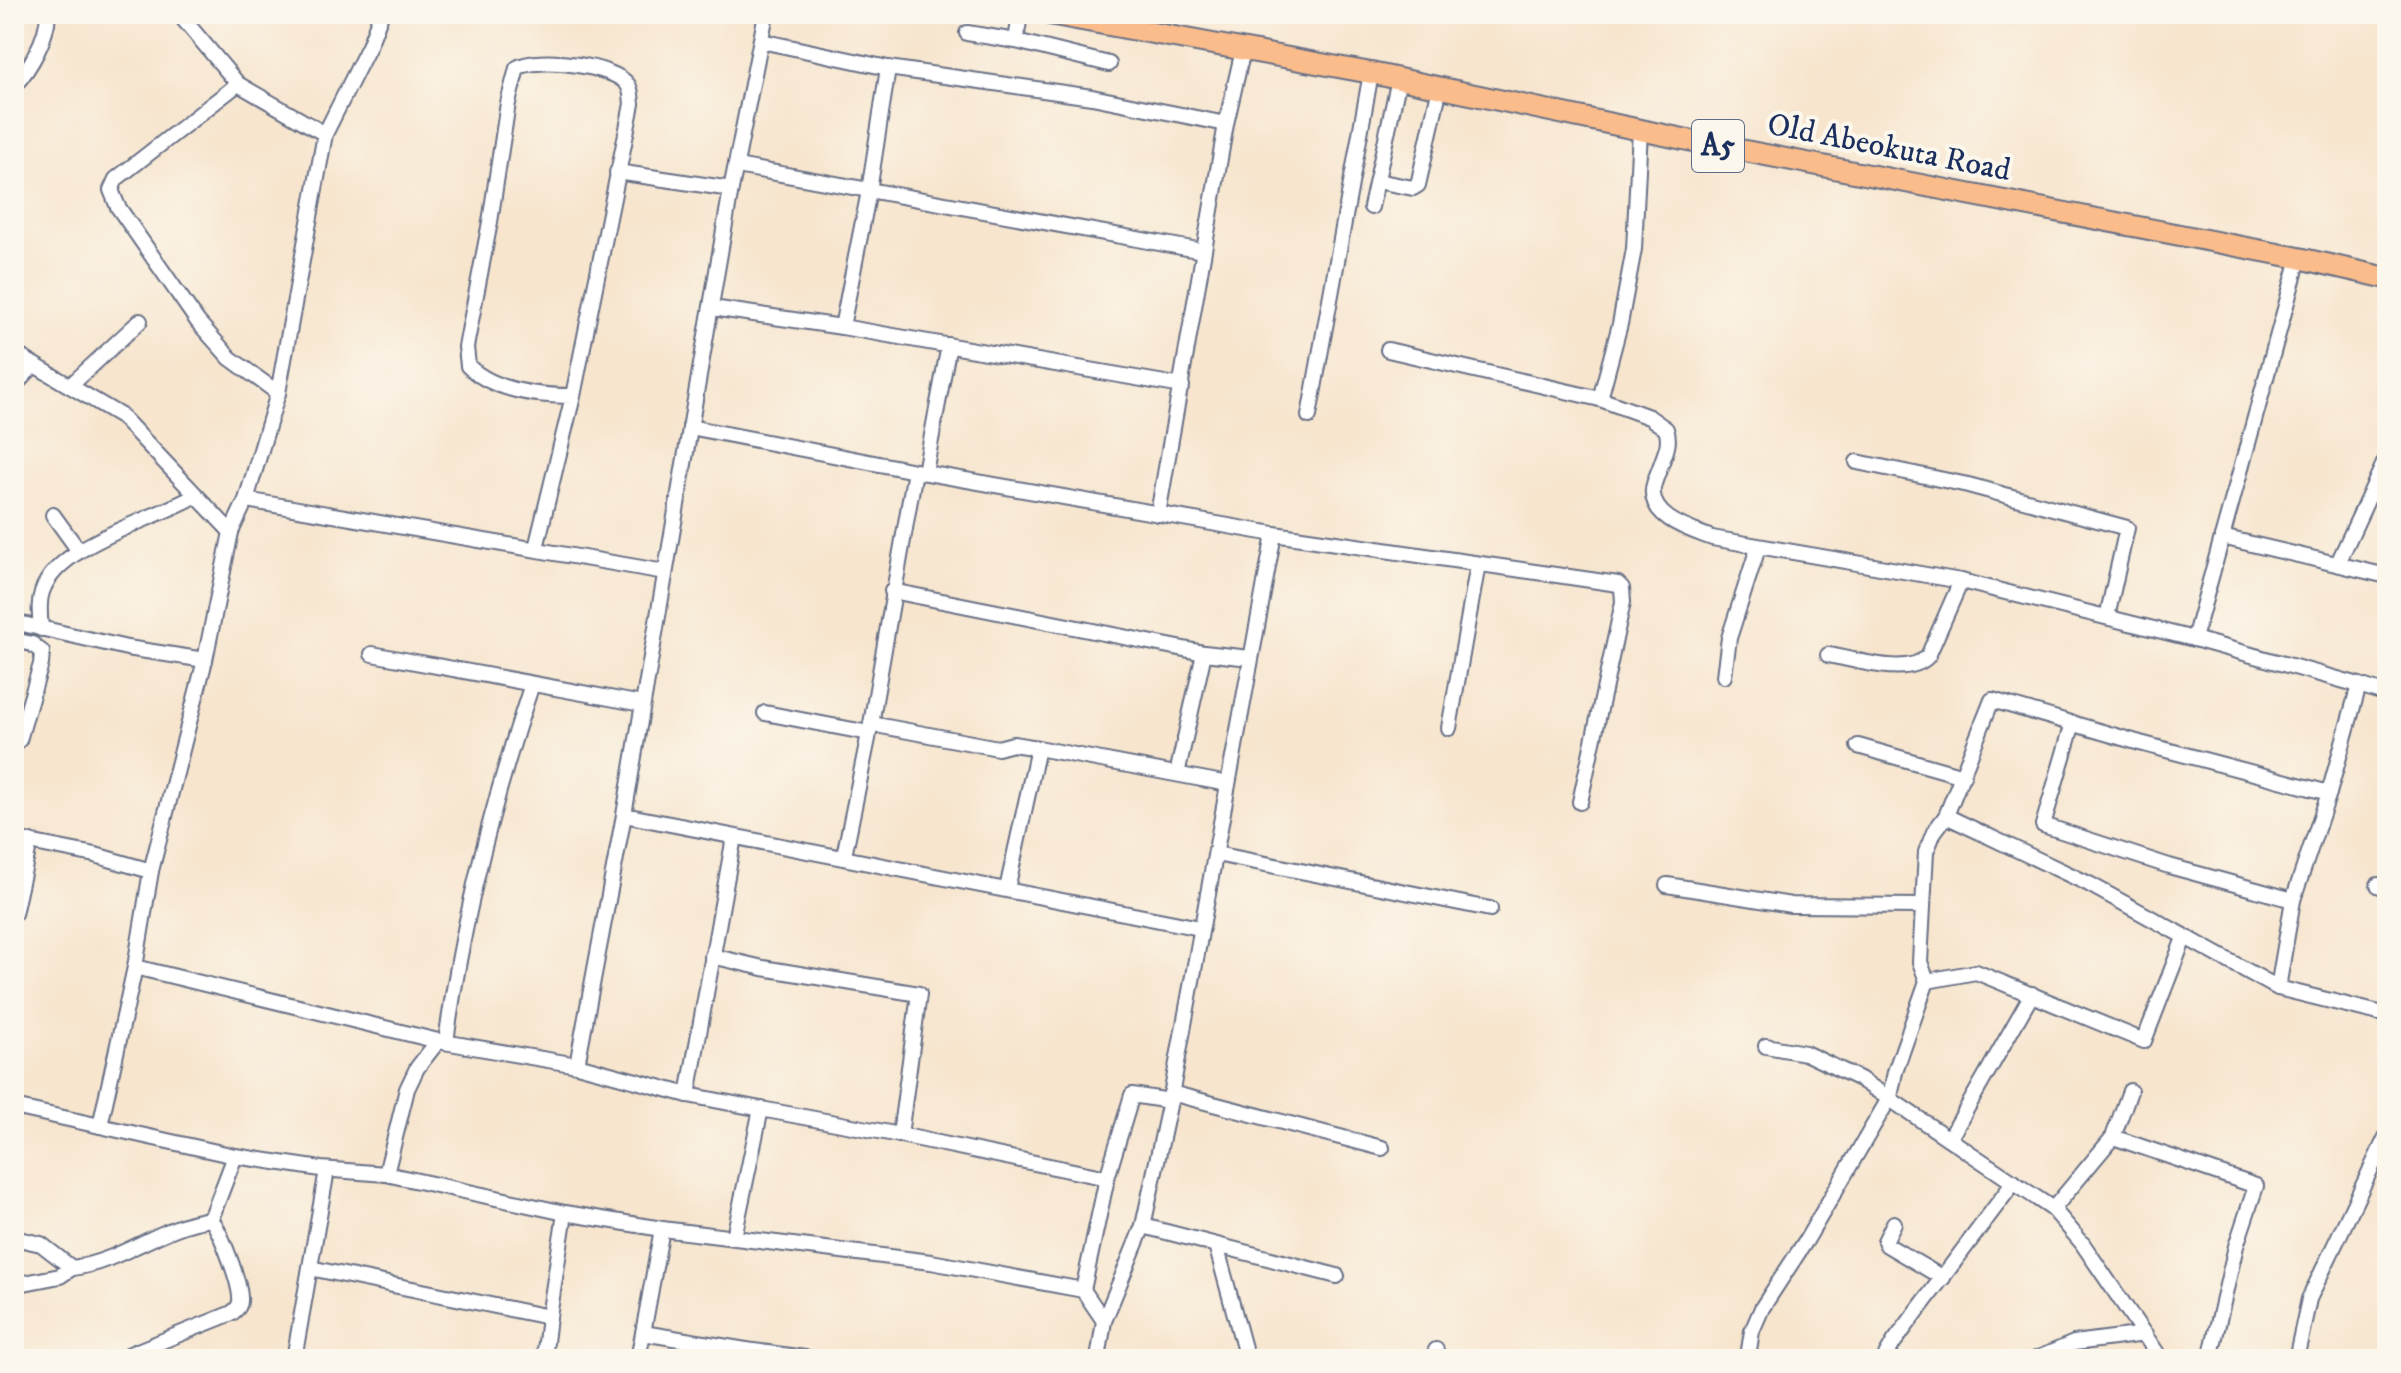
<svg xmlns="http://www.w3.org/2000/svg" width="2401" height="1373" font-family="'IM FELL DW Pica',serif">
  <rect width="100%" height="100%" fill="#fbf7ec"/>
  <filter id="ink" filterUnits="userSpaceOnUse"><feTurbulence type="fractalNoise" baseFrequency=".0125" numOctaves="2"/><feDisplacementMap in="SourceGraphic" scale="16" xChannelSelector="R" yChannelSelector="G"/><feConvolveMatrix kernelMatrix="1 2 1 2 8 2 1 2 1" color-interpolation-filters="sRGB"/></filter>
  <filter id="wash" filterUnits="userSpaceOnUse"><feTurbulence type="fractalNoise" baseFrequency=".006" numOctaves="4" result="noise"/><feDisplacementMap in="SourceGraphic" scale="32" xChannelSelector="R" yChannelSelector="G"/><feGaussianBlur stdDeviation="1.8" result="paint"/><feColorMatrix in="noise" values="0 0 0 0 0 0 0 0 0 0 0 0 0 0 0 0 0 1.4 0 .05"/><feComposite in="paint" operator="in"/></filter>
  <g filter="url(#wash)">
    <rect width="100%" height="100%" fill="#f7e5ce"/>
  </g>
  <g filter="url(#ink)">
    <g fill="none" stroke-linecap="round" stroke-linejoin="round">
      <!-- minor casing -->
      <g stroke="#686f85" stroke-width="18">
        <g id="minor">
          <path d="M179 14 238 84 325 134"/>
          <path d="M381 14 369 46 325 134 278 393 246 500 231 532 205 660 151 871 135 967 100 1126 235 1156 321 1169 386 1174 565 1213 662 1229 931 1262 1083 1290"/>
          <path d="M967 33 1016 41 1109 64"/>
          <path d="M761 41 888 68 1092 97 1226 124 1158 514"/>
          <path d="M1016 41 1020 14"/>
          <path d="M238 84 116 179 111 190 118 207 198 322 230 358 278 393"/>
          <path d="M14 86C30 68 47 39 48 14"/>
          <path d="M1226 124 1243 50"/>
          <path d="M737 166 1203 251"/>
          <path d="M617 172 731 189"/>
          <path d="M1377 181 1413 188 1418 185 1440 87"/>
          <path d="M1371 207 1399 79"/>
          <path d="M14 263 16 260"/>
          <path d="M712 308 842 327 1182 386"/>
          <path d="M842 327 869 191 888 68"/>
          <path d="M1388 350 1600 399 1620 324 1634 249 1640 130"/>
          <path d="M14 353 121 416 231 532"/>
          <path d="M71 385 140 321"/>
          <path d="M14 386 33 366"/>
          <path d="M1600 399 1649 417 1666 429C1670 440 1667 449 1663 459 1660 469 1654 480 1653 489 1650 519 1692 530 1712 538L1961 581 2194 639 2359 685 2329 793 2293 900 2278 988 2387 1015"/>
          <path d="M1309 416 1371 73"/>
          <path d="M690 427 915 471 1274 534 1618 584 1622 588 1623 602 1580 802"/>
          <path d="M1857 462 1968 485 2127 528 2107 617"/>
          <path d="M925 472 949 345"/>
          <path d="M246 500 665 572"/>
          <path d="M53 515 79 551"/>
          <path d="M2222 537 2387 576"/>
          <path d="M536 548 573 396 632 104C631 98 632 91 628 85 615 65 536 56 517 68L508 103 490 222 466 347 468 366C494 391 538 396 573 396"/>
          <path d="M2338 563 2387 457"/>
          <path d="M892 591 1204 653 1250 658"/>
          <path d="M14 622 127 648 205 660"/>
          <path d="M41 629C40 616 38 604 42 592 57 544 154 520 195 496"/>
          <path d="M2194 639 2299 258"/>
          <path d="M14 640 32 644 42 652 41 664 19 740"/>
          <path d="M372 654 642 704"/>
          <path d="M1828 655C1855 659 1908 678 1928 656L1961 581"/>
          <path d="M1724 676 1729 638 1758 548"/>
          <path d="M2359 685 2387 694"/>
          <path d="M765 713 869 733"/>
          <path d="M2073 723 2043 825 2169 866 2293 900"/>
          <path d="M871 724 998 748 1013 744 1038 748 1228 784"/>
          <path d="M1449 728 1478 564"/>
          <path d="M1858 746 1963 776"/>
          <path d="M1177 774 1204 653"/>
          <path d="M624 815 1200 928"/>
          <path d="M1946 816 2089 884 2278 988"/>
          <path d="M14 839 95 855 151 871"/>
          <path d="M1216 854 1490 909"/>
          <path d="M844 856 871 724 915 471"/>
          <path d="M1667 885 1791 905 1923 906"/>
          <path d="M2378 885 2387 889"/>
          <path d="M1007 889 1038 748"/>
          <path d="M14 914 30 842"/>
          <path d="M712 956 763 968 919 994 900 1135"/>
          <path d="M135 967 438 1041 577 1065 688 1095 761 1109 734 1237"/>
          <path d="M1927 981 1976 972 2144 1041 2184 938"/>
          <path d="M446 1042C462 923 494 797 532 684"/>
          <path d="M1766 1046 1805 1053 1860 1079 2053 1209"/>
          <path d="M577 1065 624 815 731 189 766 14"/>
          <path d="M2130 1091 2113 1137 2053 1209 2082 1243 2161 1359"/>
          <path d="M1171 1093 1382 1148"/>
          <path d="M688 1095 734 837"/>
          <path d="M14 1107 100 1126"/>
          <path d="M761 1109 900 1135 1107 1178"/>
          <path d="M2113 1137 2256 1186 2236 1246 2210 1359"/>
          <path d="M1950 1138 2032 994"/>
          <path d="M386 1174 407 1089 417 1068 438 1041"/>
          <path d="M211 1219 235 1156"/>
          <path d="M1894 1223 1885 1241 1887 1245 1943 1278"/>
          <path d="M1143 1226 1337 1276"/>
          <path d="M14 1238 41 1244 72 1268C122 1262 161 1225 211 1219"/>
          <path d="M1216 1245 1247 1359"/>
          <path d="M310 1268 549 1317 544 1359"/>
          <path d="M14 1285 60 1276 72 1268"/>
          <path d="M549 1317 565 1213"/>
          <path d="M1104 1321 1083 1290 1107 1178 1132 1095 1170 1101"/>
          <path d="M643 1333 662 1229"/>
          <path d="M126 1359 130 1354 232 1313C238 1308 241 1305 240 1297 239 1280 221 1232 211 1219"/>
          <path d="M294 1359 327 1170"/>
          <path d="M638 1359 643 1333 746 1350"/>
          <path d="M745 1359 746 1350 812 1359"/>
          <path d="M1098 1359 1104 1321 1143 1226 1170 1101 1274 534"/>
          <path d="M1433 1359 1436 1350"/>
          <path d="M1753 1359 1749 1350 1752 1331 1762 1308 1807 1239 1890 1097 1895 1072 1927 981 1920 962 1926 852 1934 832 1946 816 1992 700 2140 743 2329 793"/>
          <path d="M1884 1359 1894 1342 2014 1182"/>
          <path d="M2036 1359 2074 1343 2145 1334"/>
          <path d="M2296 1359 2309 1299 2387 1135"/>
        </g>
      </g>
      <!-- highway casing -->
      <g stroke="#686f85" stroke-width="24">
        <path id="highway" d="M1049 14 1371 73 1683 139 2299 258 2387 278"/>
      </g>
      <!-- minor -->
      <use href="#minor" stroke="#fff" stroke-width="14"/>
      <!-- highway -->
      <use href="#highway" stroke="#fabc8b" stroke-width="20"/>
    </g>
  </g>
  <g text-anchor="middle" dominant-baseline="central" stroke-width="8" stroke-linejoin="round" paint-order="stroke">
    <!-- shield labels -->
    <rect fill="#fbf7ec" stroke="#5e6b89" stroke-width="2" x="1692" y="120" width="52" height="52" rx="6"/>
    <g font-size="30" font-weight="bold" fill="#1b2f5e">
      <text x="1718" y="146">A5</text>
    </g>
    <!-- street labels -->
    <g font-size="32" fill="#1b2f5e" stroke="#fbf7ec">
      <text transform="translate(1889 148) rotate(11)">Old Abeokuta Road</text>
    </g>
  </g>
  <!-- margin -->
  <rect width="2401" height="1373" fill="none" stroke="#fbf7ec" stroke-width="48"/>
</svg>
